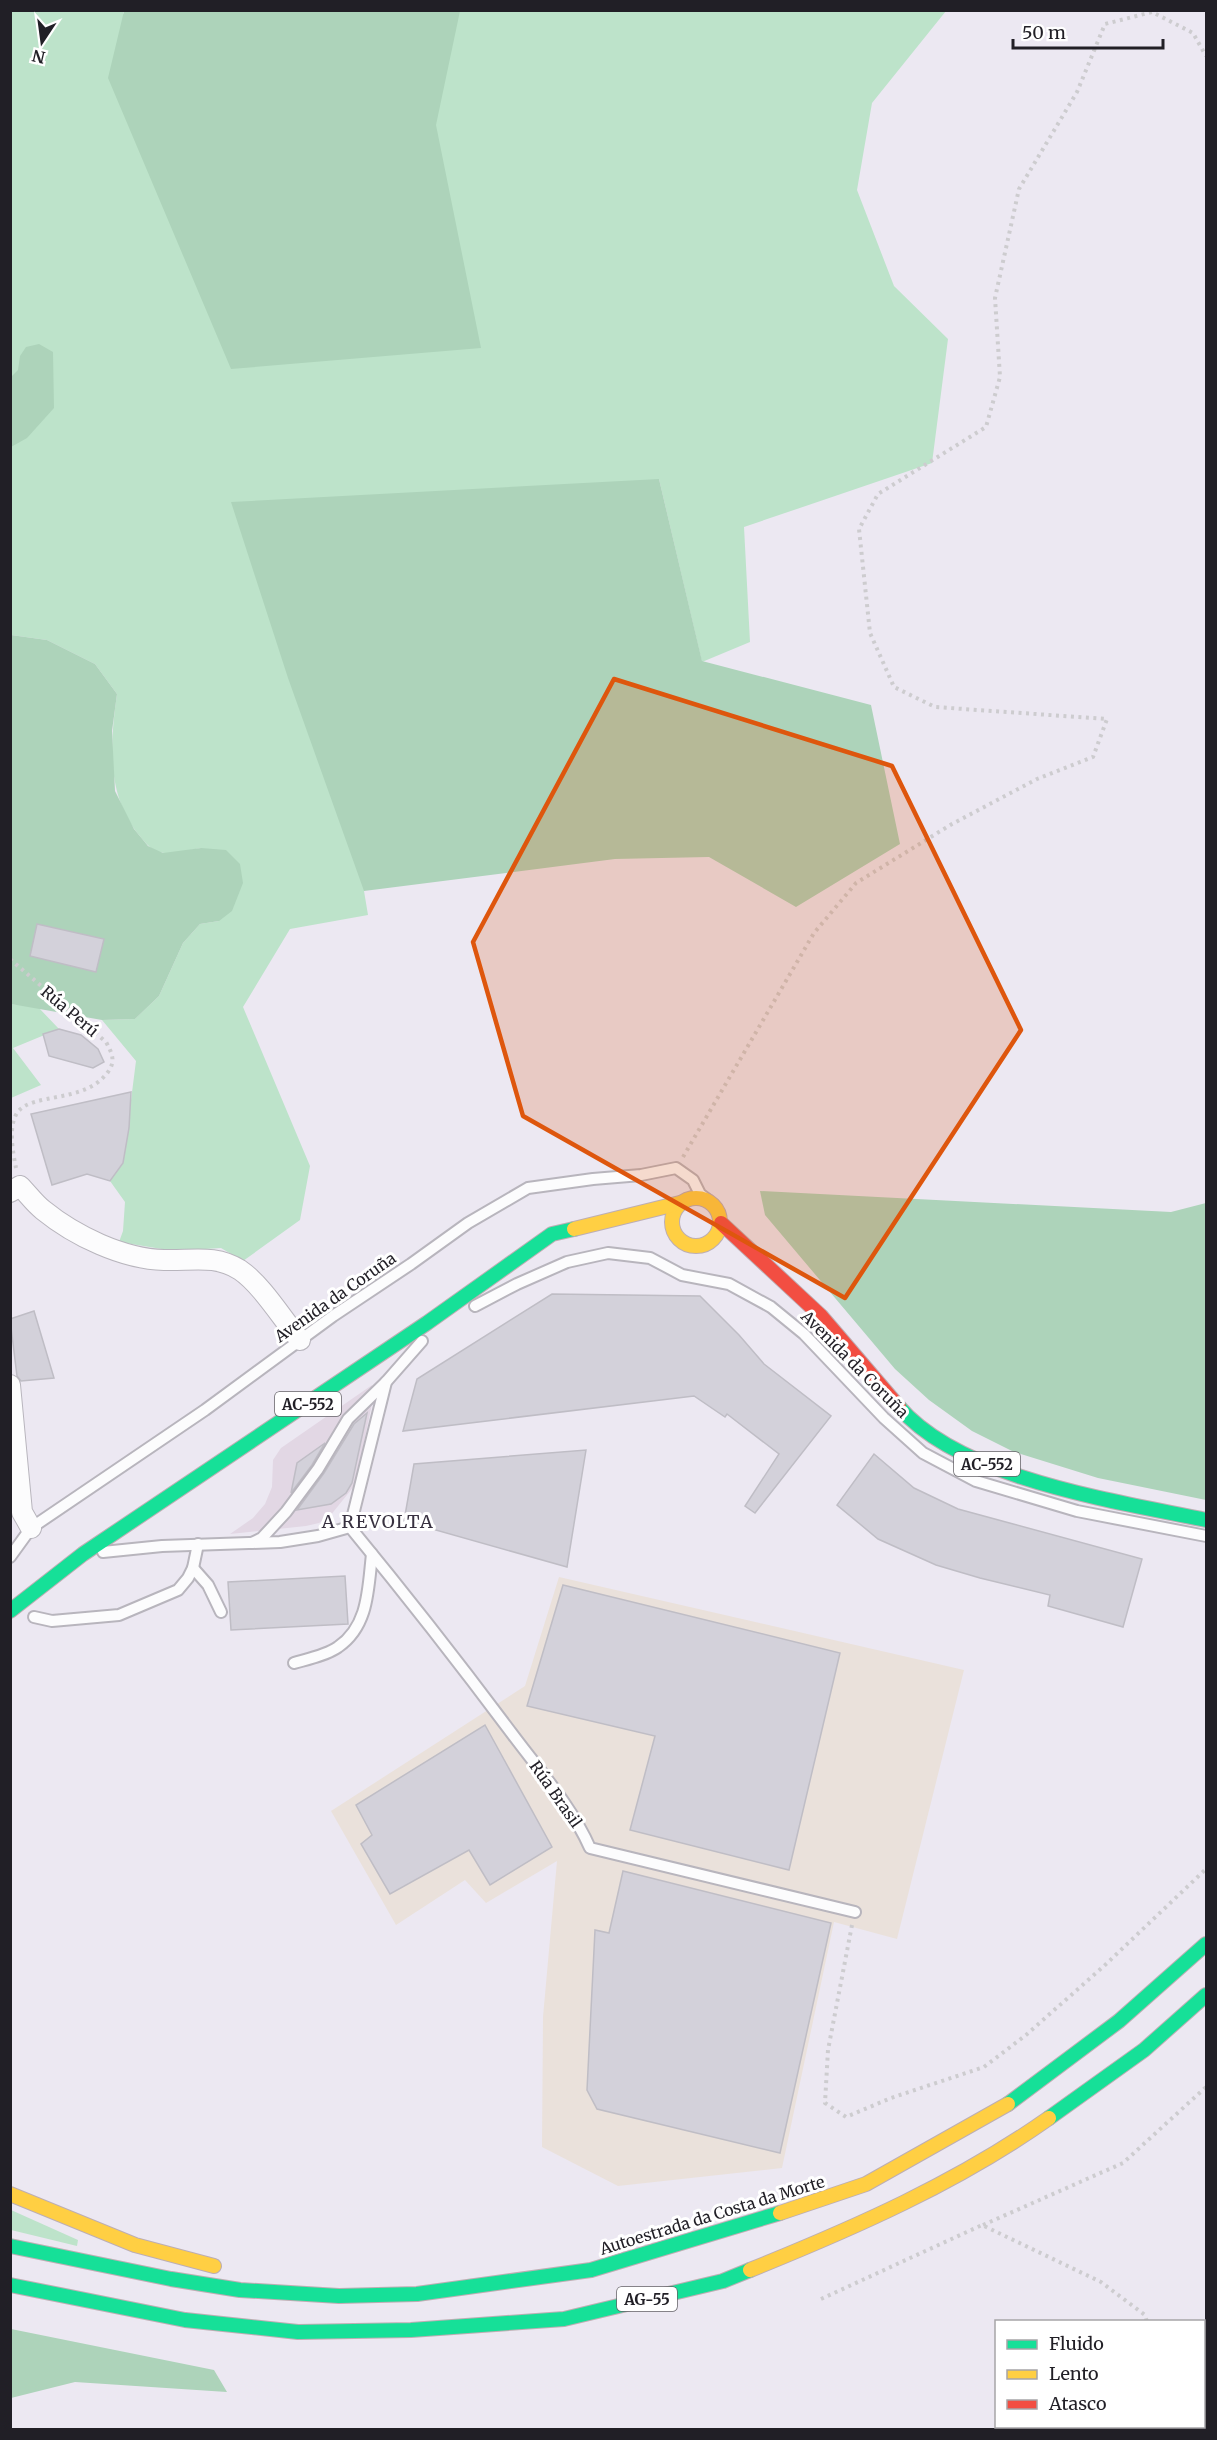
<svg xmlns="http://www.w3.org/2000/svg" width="1217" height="2440" font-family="Merriweather,serif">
  <rect width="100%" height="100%" fill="#ece8f2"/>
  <!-- commercial -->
  <path fill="#e2d7e4" d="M372 1385V1404L355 1485 330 1516 319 1523 306 1526 230 1534 253 1518 265 1504 272 1487 273 1460 281 1448Z"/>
  <!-- industrial -->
  <path fill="#eae1db" d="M559 1577 964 1670 897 1939 834 1922 782 2168 618 2186 542 2147 543 2017 557 1861 486 1903 465 1880 396 1925 331 1811 525 1686Z"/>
  <!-- green -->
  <g fill="#bde3ca">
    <path d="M135 10 946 11 872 103 857 190 894 286 948 339 932 463 744 527 750 642 702 662 659 479 364 891 368 915 290 929 243 1007 310 1166 300 1220 243 1261 221 1248 174 1251 119 1242 123 1231 125 1202 110 1181 123 1163 136 1061 102 1020 135 1019 159 996 183 943 200 924 219 921 201 848C189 850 175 854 164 853 153 852 145 843 139 835 106 795 110 742 117 694L95 664 47 640 11 635V11H124L123 14Z"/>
    <path d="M11 1004 38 1007 59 1029 13 1048 41 1085 11 1098Z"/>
    <path d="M11 2210 78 2240 77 2246 11 2230Z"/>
  </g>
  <!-- forest -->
  <g fill="#add3ba">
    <path d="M124 11H460L436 125 481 348 231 369 108 78Z"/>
    <path d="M39 344 53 352 54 408 27 438 11 447V377L18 370 20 356 26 347Z"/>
    <path d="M659 479 702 661 871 705 900 844 796 907 709 857 615 859 364 891 288 678 231 502Z"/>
    <path d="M11 635 47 640 95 664 117 694 112 731 115 791 134 829 148 846 163 853 201 848 226 850 240 864 243 883 232 911 219 921 200 924 183 943 159 996 135 1019 102 1020 11 1004Z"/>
    <path d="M760 1191 1171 1212 1206 1203V1500L1098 1478 1014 1452 972 1431 929 1400 895 1369 765 1215Z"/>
    <path d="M11 2329 214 2370 227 2392 75 2382 11 2398Z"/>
  </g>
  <!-- building -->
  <g fill="#d3d1da" stroke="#bfbdc5" stroke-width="1.5">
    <path d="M37 924 104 939 96 972 30 956Z"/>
    <path d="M59 1029 81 1035 98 1049 104 1062 93 1068 49 1056 43 1034Z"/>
    <path d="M131 1092 129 1128 123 1163 110 1181 87 1174 52 1185 31 1114Z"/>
    <path d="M552 1294 700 1296 739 1335 764 1364 831 1416 755 1513 745 1506 779 1454 727 1414 725 1417 694 1396 403 1431 417 1379Z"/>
    <path d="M34 1311 54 1378 21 1381 17 1376 10 1319Z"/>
    <path d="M367 1413 352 1483 346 1493 331 1504 297 1510 324 1473 354 1424Z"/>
    <path d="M325 1443 312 1465 291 1493 297 1463Z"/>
    <path d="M586 1450 567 1567 404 1521 414 1464Z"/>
    <path d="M874 1454 914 1488 958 1509 1142 1559 1123 1627 1048 1606 1050 1595 980 1578 936 1565 878 1539 837 1505Z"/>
    <path d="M345 1576 348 1624 231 1630 228 1582Z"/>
    <path d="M563 1585 840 1653 789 1870 630 1830 655 1736 527 1706Z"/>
    <path d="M485 1725 552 1847 490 1885 469 1850 390 1894 361 1844 372 1835 356 1805Z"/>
    <path d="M623 1871 831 1923 780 2153 597 2109 587 2090 595 1930 609 1933Z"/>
  </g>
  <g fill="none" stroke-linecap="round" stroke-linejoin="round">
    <!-- lane casing -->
    <g stroke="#b8b5bd" stroke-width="14">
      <g id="lane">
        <path d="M475 1306 517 1284 567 1262 608 1253 650 1258 682 1275 729 1284 771 1307 804 1334 884 1418 923 1453 976 1481 1077 1511 1206 1536"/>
        <path d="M350 1527 386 1382 422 1341"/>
        <path d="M350 1527C406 1595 460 1664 513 1735 540 1771 572 1807 590 1848L855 1912"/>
        <path d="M252 1543 262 1538 286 1512 318 1469 348 1419 386 1382"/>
        <path d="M103 1552 162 1546 280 1542 318 1536 350 1527"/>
        <path d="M10 1557 31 1528 205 1410 333 1316 411 1264 468 1223 528 1188 593 1179 641 1175 676 1168 693 1180 700 1194 708 1200"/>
        <path d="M193 1568 208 1585 221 1612"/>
        <path d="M34 1617 52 1621 119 1615 178 1590 188 1578 193 1568 198 1544"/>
        <path d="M294 1663C308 1659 327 1655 338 1647 369 1626 368 1588 372 1554"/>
      </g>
    </g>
    <!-- street casing -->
    <g stroke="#b8b5bd" stroke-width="22">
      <g id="street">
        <path d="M10 1192 20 1186C28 1194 34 1203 43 1210 75 1236 123 1259 164 1260 192 1261 215 1254 240 1270 262 1285 283 1320 300 1340"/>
        <path d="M10 1385 22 1512 31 1528"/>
      </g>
    </g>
    <!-- fast casing -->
    <g stroke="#bdaeb3" stroke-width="16">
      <g id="fast">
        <path d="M899 1407C961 1479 1115 1501 1206 1520"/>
        <path d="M10 1611 83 1554 427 1323 552 1234 574 1229"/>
        <path d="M1008 2104 1119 2021 1206 1944"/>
        <path d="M1049 2118 1144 2050 1206 1995"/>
        <path d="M10 2246 171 2279 240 2290 339 2296 417 2294 591 2270 780 2213"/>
        <path d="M10 2285 185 2320 298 2332 411 2330 564 2319 723 2281 750 2270"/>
      </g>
    </g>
    <!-- slow casing -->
    <g stroke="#bdaeb3" stroke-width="16">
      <g id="slow">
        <circle cx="696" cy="1222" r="24"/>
        <path d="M574 1229 680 1203"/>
        <path d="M10 2194 135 2245 214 2266"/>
        <path d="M780 2213 866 2184 1008 2104"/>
        <path d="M750 2270C854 2228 957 2183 1049 2118"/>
      </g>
    </g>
    <!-- jam casing -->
    <g stroke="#bdaeb3" stroke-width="16">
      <path id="jam" d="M721 1223 821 1316 899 1407"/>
    </g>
    <!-- path -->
    <g stroke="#cdcccf" stroke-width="4" stroke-dasharray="3 4.5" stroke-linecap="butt">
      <path d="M10 959 106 1042C112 1053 116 1061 108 1072 85 1104 31 1092 17 1113 8 1127 13 1153 16 1168"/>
      <path d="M683 1157 814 933 856 883 952 824 1037 779 1093 757 1107 719 935 707 894 687 870 633 859 529 878 494 986 427 1000 377 995 298 1019 189 1077 92 1105 24 1152 12 1193 33 1206 56"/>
      <path d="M852 1925 828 2050 825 2103 846 2117 891 2098 984 2067 1026 2035 1104 1966 1206 1869"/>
      <path d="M983 2225 1123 2163 1206 2087"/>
      <path d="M821 2299 982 2225 1101 2282 1145 2315 1147 2322"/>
      <path d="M1204 2365 1206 2364"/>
      <path d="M1204 2408 1206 2411"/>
      <path d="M1009 2430 1018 2426"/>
    </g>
    <!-- lane -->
    <use href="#lane" stroke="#fcfcfd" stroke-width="10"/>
    <!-- street -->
    <use href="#street" stroke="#fcfcfd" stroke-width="20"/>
    <!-- fast -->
    <use href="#fast" stroke="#16e098" stroke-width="14"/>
    <!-- slow -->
    <use href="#slow" stroke="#ffcf43" stroke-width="14"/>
    <!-- jam -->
    <use href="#jam" stroke="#f24e42" stroke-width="14"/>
  </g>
  <!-- marked area -->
  <path fill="#de560d" fill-opacity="0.2" stroke="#de560d" stroke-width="4.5" stroke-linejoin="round" d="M614 679 892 766 1021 1030 845 1298 523 1116 473 942Z"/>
  <g text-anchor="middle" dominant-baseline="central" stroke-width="6" stroke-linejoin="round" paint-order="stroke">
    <!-- shield labels -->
    <g fill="#fff" stroke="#646267" stroke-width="1.5">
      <rect x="275" y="1392" width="66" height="24" rx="4.5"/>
      <rect x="954" y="1452" width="66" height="24" rx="4.5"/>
      <rect x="617" y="2287" width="60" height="24" rx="4.5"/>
    </g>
    <g font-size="15" font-weight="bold" fill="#211f26">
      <text x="308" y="1404">AC-552</text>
      <text x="987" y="1464">AC-552</text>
      <text x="647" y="2299">AG-55</text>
    </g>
    <!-- street labels -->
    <g font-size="16" fill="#211f26" stroke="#fff">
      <text transform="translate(70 1011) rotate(40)">Rúa Perú</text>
      <text transform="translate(335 1297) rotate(-35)">Avenida da Coruña</text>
      <text transform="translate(855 1364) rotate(45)">Avenida da Coruña</text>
      <text transform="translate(556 1794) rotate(55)">Rúa Brasil</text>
      <text transform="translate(712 2215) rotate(-17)">Autoestrada da Costa da Morte</text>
    </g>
    <!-- neighbourhood labels -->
    <g font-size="18" letter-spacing="1.5" fill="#383140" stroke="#fff">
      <text x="378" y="1521">A REVOLTA</text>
    </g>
  </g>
  <!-- border -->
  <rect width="1217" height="2440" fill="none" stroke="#211f26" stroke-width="24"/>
  <!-- legend -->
  <rect x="995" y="2320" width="210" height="108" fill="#ffffff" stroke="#a6a5a8" stroke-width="1.5"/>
  <rect x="1007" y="2340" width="30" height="9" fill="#16e098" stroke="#a6a5a8" stroke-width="1.5"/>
  <text x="1049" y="2350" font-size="18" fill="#211f26">Fluido</text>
  <rect x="1007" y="2370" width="30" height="9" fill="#ffcf43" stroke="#a6a5a8" stroke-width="1.5"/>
  <text x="1049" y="2380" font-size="18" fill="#211f26">Lento</text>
  <rect x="1007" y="2400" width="30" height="9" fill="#f24e42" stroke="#a6a5a8" stroke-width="1.5"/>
  <text x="1049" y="2410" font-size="18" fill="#211f26">Atasco</text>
  <!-- north arrow -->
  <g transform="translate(42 42) rotate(193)" stroke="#ffffff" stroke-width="4.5" paint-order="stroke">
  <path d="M0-4.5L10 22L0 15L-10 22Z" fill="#211f26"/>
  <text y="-9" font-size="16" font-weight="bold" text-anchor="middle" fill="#211f26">N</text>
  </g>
  <!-- scale -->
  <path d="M1013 39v9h150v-9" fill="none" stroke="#211f26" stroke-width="3"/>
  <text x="1022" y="39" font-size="18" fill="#211f26" stroke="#ffffff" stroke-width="4.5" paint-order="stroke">50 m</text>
</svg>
